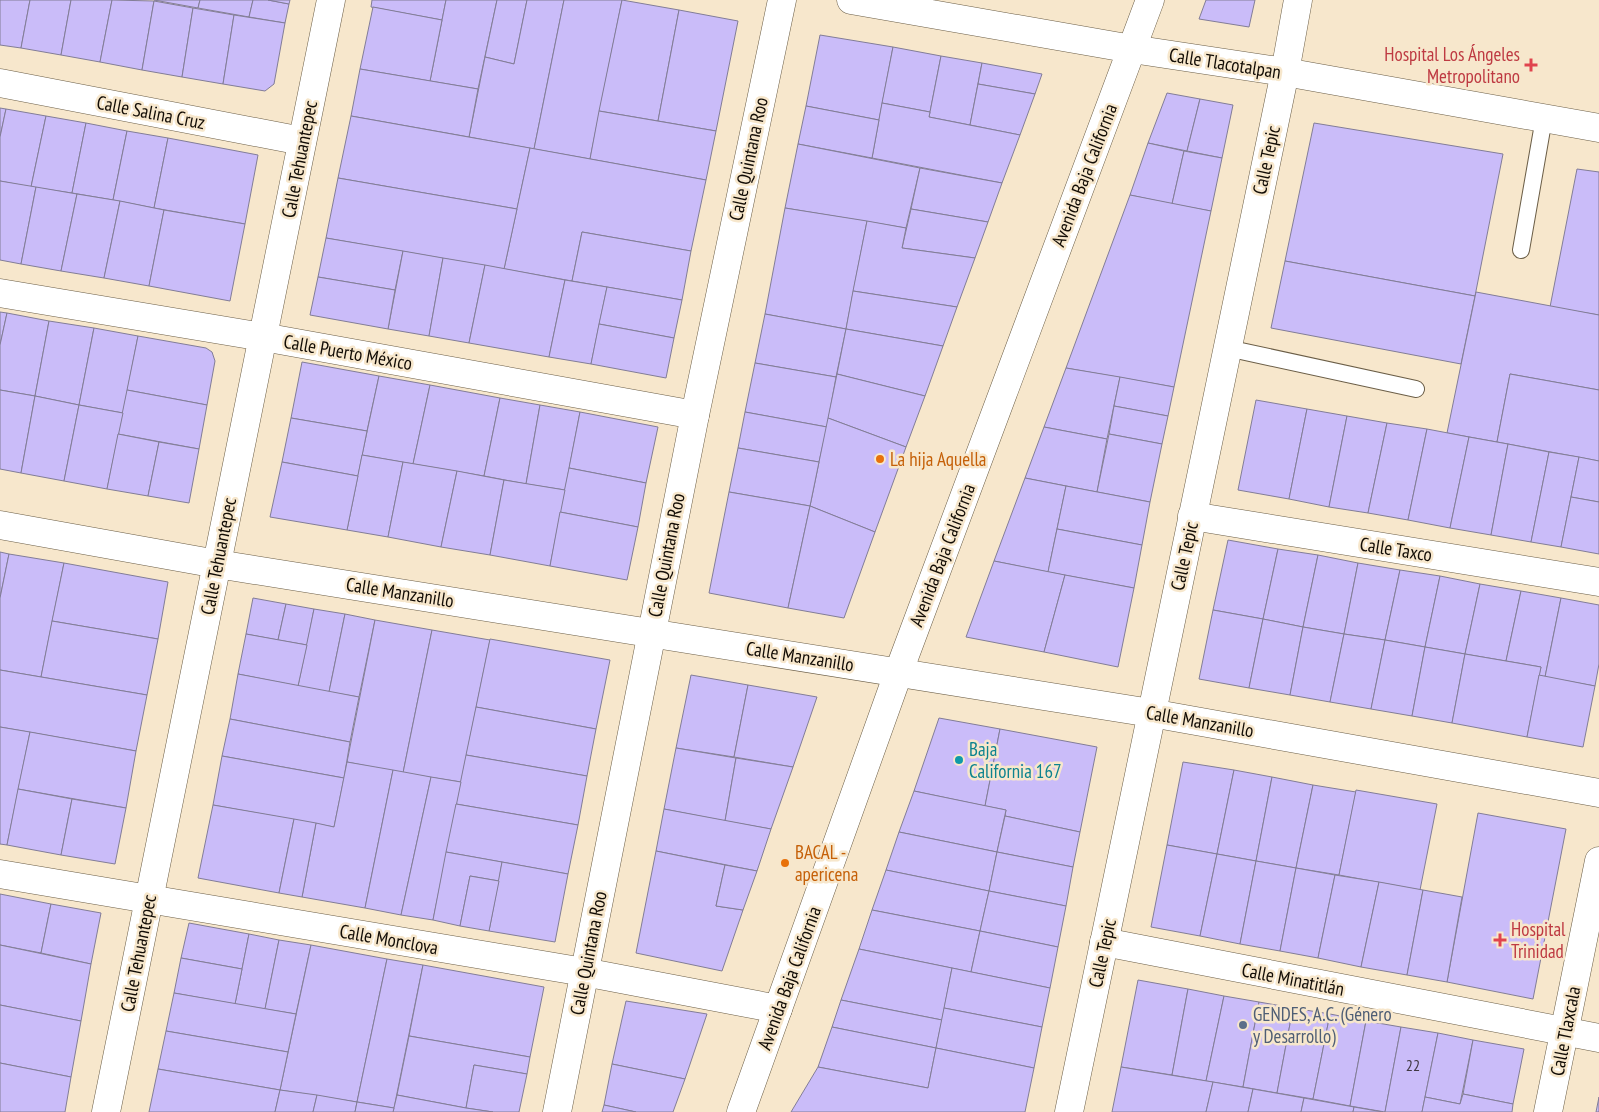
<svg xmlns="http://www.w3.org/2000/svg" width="1599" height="1112" font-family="'PT Sans Narrow',sans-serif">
  <rect width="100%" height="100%" fill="#f7e7cc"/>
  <!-- building -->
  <g fill="#cabcf9" stroke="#827d97">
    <path d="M0 0H30L21 48 0 45Z"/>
    <path d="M30 0H71L61 55 21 48Z"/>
    <path d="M71 0H112L100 62 61 55Z"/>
    <path d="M112 0 154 1 142 70 100 62Z"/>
    <path d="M154 0H200L198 8Z"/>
    <path d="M200 0H253L249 17 198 8Z"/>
    <path d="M253 0H268L289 4 285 23 249 17Z"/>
    <path d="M268 0H290L289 4Z"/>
    <path d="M372 0H446L442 20 371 7Z"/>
    <path d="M446 0H497L478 89 430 81Z"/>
    <path d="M497 0H527L514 64 485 57Z"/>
    <path d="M527 0H564L534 149 469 137 485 57 514 64Z"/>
    <path d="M564 0H622L590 159 534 149Z"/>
    <path d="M622 0 679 10 658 121 599 111Z"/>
    <path d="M1206 0H1255L1249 27 1199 19Z"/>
    <path d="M154 1 193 8 182 77 142 70Z"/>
    <path d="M373 7 442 20 430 81 360 69Z"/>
    <path d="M193 8 234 15 223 84 182 77Z"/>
    <path d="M679 10 738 21 716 131 658 121Z"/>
    <path d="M234 15 285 23 274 84 265 91 223 84Z"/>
    <path d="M820 35 893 47 879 120 806 106Z"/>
    <path d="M893 47 941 56 930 112 882 103Z"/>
    <path d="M941 56 982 63 970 125 929 117Z"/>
    <path d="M982 63 1042 74 1035 94 978 84Z"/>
    <path d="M360 69 478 89 469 137 351 116Z"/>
    <path d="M978 84 1035 94 1020 135 970 125Z"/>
    <path d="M1167 93 1200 99 1187 151 1148 143Z"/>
    <path d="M1200 99 1233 105 1222 158 1187 151Z"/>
    <path d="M882 103 930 112 929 117 1020 135 1002 183 872 158Z"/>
    <path d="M806 106 879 120 872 158 798 144Z"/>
    <path d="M0 108 6 109 0 137Z"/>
    <path d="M6 109 46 116 31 187 0 181V137Z"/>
    <path d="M599 111 716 131 706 180 590 159Z"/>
    <path d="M46 116 86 123 72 193 31 187Z"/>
    <path d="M351 116 530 148 517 209 338 178Z"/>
    <path d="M86 123 127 131 113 200 72 193Z"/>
    <path d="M1314 123 1503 154 1475 296 1285 261Z"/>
    <path d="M127 131 168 138 154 208 113 200Z"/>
    <path d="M168 138 258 155 245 224 154 208Z"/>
    <path d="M1148 143 1184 151 1172 204 1130 195Z"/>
    <path d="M798 144 920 168 906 228 785 208Z"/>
    <path d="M530 148 706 180 691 251 582 232 572 281 504 269Z"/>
    <path d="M1184 151 1222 158 1211 211 1172 204Z"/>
    <path d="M920 168 1002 183 988 222 911 209Z"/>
    <path d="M1577 169 1599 172V315L1550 307Z"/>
    <path d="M338 178 517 209 504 269 326 238Z"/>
    <path d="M0 181 36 187 21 264 0 260Z"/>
    <path d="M36 187 77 194 61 271 21 264Z"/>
    <path d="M77 194 120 201 104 278 61 271Z"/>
    <path d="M1130 195 1211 211 1174 387 1066 368Z"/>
    <path d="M120 201 164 210 149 286 104 278Z"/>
    <path d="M785 208 867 221 846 329 765 314Z"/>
    <path d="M911 209 988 222 975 258 902 248Z"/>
    <path d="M164 210 245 224 230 301 149 286Z"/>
    <path d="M867 221 906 228 902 248 975 258 957 307 853 291Z"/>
    <path d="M582 232 691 251 682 300 572 281Z"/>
    <path d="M326 238 403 251 395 290 318 277Z"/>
    <path d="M403 251 443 258 429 336 388 329Z"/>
    <path d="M443 258 485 265 469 343 429 336Z"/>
    <path d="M1285 261 1475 296 1461 364 1271 328Z"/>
    <path d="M485 265 565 280 549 357 469 343Z"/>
    <path d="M318 277 395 290 388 329 310 315Z"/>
    <path d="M565 280 607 287 591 364 549 357Z"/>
    <path d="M607 287 682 300 674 338 599 324Z"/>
    <path d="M853 291 957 307 943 346 846 329Z"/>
    <path d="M1476 292 1599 315V390L1510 374 1497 442 1447 433Z"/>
    <path d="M0 312 7 313 0 345Z"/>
    <path d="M7 313 49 321 35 396 0 390V345Z"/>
    <path d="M765 314 846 329 836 377 755 363Z"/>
    <path d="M49 321 94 328 79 405 35 396Z"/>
    <path d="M599 324 674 338 666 378 591 364Z"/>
    <path d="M94 328 138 336 123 413 79 405Z"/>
    <path d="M846 329 943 346 925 396 837 374Z"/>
    <path d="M138 336 206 348 212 352 215 361 207 405 127 390Z"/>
    <path d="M302 362 379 376 367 431 291 418Z"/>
    <path d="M755 363 836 377 827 427 745 412Z"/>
    <path d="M1066 368 1120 377 1107 439 1044 427Z"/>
    <path d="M837 374 925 396 906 447 828 418Z"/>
    <path d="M1510 374 1599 390V461L1497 442Z"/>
    <path d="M379 376 430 385 413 464 362 455Z"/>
    <path d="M1120 377 1174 387 1168 416 1114 406Z"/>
    <path d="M430 385 500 398 484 476 413 464Z"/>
    <path d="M0 390 35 396 21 473 0 469Z"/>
    <path d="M127 390 207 405 199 449 118 434Z"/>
    <path d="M35 396 79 405 64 481 21 473Z"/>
    <path d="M500 398 540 405 526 484 484 476Z"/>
    <path d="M1256 400 1307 409 1289 499 1238 490Z"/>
    <path d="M79 405 123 413 107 489 64 481Z"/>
    <path d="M540 405 580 412 565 490 526 484Z"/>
    <path d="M1114 406 1168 416 1162 444 1109 434Z"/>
    <path d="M1307 409 1347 416 1329 507 1289 499Z"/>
    <path d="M580 412 658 427 646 483 569 468Z"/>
    <path d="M745 412 827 427 819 462 738 448Z"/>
    <path d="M1347 416 1387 423 1368 513 1329 507Z"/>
    <path d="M291 418 367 431 358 476 282 462Z"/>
    <path d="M828 418 906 447 875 532 810 506Z"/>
    <path d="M1387 423 1427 429 1408 520 1368 513Z"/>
    <path d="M1044 427 1107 439 1097 492 1025 478Z"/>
    <path d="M1427 429 1469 437 1450 528 1408 520Z"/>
    <path d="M118 434 159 442 148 496 107 489Z"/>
    <path d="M1109 434 1162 444 1150 502 1097 492Z"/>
    <path d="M1469 437 1508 444 1491 535 1450 528Z"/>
    <path d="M159 442 199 449 189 503 148 496Z"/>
    <path d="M1508 444 1549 452 1531 542 1491 535Z"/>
    <path d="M738 448 819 462 810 506 729 492Z"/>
    <path d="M1549 452 1579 457 1561 547 1531 542Z"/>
    <path d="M362 455 403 462 388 537 347 530Z"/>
    <path d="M1579 457 1599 461V502L1571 497Z"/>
    <path d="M282 462 358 476 347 530 270 517Z"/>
    <path d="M403 462 457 471 441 547 388 537Z"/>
    <path d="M569 468 646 483 638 527 560 512Z"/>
    <path d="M457 471 504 480 490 555 441 547Z"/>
    <path d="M1025 478 1066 486 1048 572 994 561Z"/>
    <path d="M504 480 565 490 550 566 490 555Z"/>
    <path d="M1066 486 1150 502 1142 545 1057 529Z"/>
    <path d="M729 492 810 506 788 608 709 593Z"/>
    <path d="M1571 497 1599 502V554L1561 547Z"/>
    <path d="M810 506 875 532 844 618 788 608Z"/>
    <path d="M560 512 638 527 627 580 550 566Z"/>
    <path d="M1057 529 1142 545 1134 588 1048 572Z"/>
    <path d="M1228 540 1278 549 1263 619 1213 610Z"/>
    <path d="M1278 549 1318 555 1303 627 1263 619Z"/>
    <path d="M0 552 9 554 0 598Z"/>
    <path d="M9 554 64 563 41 677 0 670V598Z"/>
    <path d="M1318 555 1358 563 1344 634 1303 627Z"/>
    <path d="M994 561 1065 575 1044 652 966 637Z"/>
    <path d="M64 563 168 582 158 639 52 621Z"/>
    <path d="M1358 563 1400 570 1385 640 1344 634Z"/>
    <path d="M1400 570 1440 576 1425 647 1385 640Z"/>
    <path d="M1065 575 1134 588 1118 667 1044 652Z"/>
    <path d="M1440 576 1480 584 1465 654 1425 647Z"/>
    <path d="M1480 584 1521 591 1506 661 1465 654Z"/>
    <path d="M1521 591 1561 598 1545 677 1539 675 1541 667 1506 661Z"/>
    <path d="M253 598 286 604 278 640 246 634Z"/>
    <path d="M1561 598 1599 605V664L1595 686 1545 677Z"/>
    <path d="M286 604 314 609 307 645 278 640Z"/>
    <path d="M314 609 345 614 329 692 298 686Z"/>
    <path d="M1213 610 1263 619 1249 688 1199 679Z"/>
    <path d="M345 614 375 620 359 697 329 692Z"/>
    <path d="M1263 619 1303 627 1290 695 1249 688Z"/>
    <path d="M375 620 432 630 403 773 347 762Z"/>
    <path d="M52 621 158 639 147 695 41 677Z"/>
    <path d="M1303 627 1344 634 1330 702 1290 695Z"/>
    <path d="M432 630 490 640 461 782 403 773Z"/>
    <path d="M246 634 307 645 298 686 238 674Z"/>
    <path d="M1344 634 1385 640 1371 709 1330 702Z"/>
    <path d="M490 639 610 660 596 729 476 707Z"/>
    <path d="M1385 640 1425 647 1412 716 1371 709Z"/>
    <path d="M1425 647 1465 654 1452 723 1412 716Z"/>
    <path d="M1465 654 1541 667 1527 737 1452 723Z"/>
    <path d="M0 670 147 695 136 751 0 727Z"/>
    <path d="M238 674 359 697 350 742 230 719Z"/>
    <path d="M691 675 748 685 734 757 676 748Z"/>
    <path d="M1539 675 1595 686 1583 747 1527 737Z"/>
    <path d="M748 685 817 697 793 767 734 757Z"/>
    <path d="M476 707 596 729 587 776 466 755Z"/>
    <path d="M939 718 1000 729 985 806 914 791Z"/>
    <path d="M230 719 350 742 344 778 222 756Z"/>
    <path d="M0 727 30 732 7 845 0 844Z"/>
    <path d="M1000 729 1097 747 1080 832 1005 816 1006 810 985 806Z"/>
    <path d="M30 732 136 751 126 808 18 789Z"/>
    <path d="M676 748 736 758 725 821 664 809Z"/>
    <path d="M466 755 587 776 578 825 456 804Z"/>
    <path d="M222 756 344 778 334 827 213 805Z"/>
    <path d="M736 758 793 767 771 829 725 821Z"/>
    <path d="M347 762 393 770 365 908 302 897 316 823 334 827Z"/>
    <path d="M1183 762 1234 770 1217 854 1167 845Z"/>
    <path d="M393 770 431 777 401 915 365 908Z"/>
    <path d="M1234 770 1272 777 1256 861 1217 854Z"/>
    <path d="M431 777 461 782 433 920 401 915Z"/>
    <path d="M1272 777 1313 785 1296 868 1256 861Z"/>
    <path d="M1313 785 1356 792 1339 875 1296 868Z"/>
    <path d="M18 789 72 799 61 855 7 845Z"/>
    <path d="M1356 790 1437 804 1420 890 1339 875Z"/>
    <path d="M914 791 1006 810 997 852 899 832Z"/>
    <path d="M72 799 126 808 115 864 61 855Z"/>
    <path d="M456 804 578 825 568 874 446 852Z"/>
    <path d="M213 805 294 819 279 893 198 878Z"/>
    <path d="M664 809 771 829 757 871 656 851Z"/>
    <path d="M1478 813 1566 829 1533 999 1447 982Z"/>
    <path d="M1005 816 1080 832 1073 867 997 852Z"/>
    <path d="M294 819 316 823 302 897 279 893Z"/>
    <path d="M899 832 997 852 989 891 886 870Z"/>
    <path d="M1167 845 1217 854 1200 936 1151 927Z"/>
    <path d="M656 851 725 865 716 906 743 910 722 971 636 953Z"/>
    <path d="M446 852 502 862 499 881 470 876 460 926 433 920Z"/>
    <path d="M997 852 1073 867 1066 906 989 891Z"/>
    <path d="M1217 854 1256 861 1240 944 1200 936Z"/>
    <path d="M1256 861 1296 868 1280 951 1240 944Z"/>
    <path d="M502 862 568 874 555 942 489 931Z"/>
    <path d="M725 865 757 871 743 910 716 906Z"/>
    <path d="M1296 868 1335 875 1318 958 1280 951Z"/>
    <path d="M886 870 989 891 980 931 872 910Z"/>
    <path d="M1335 875 1379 882 1361 967 1318 958Z"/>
    <path d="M470 876 499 881 489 931 460 926Z"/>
    <path d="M1379 882 1423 890 1407 975 1361 967Z"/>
    <path d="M1423 890 1462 897 1447 982 1407 975Z"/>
    <path d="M989 891 1066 906 1058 947 980 931Z"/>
    <path d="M0 894 51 904 41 953 0 945Z"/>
    <path d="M51 904 101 913 91 964 41 953Z"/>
    <path d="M872 910 980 931 971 972 859 949Z"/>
    <path d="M189 923 249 934 242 969 181 958Z"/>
    <path d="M980 931 1058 947 1050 988 971 972Z"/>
    <path d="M249 934 279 940 265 1009 235 1004Z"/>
    <path d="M279 940 311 945 296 1014 265 1009Z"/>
    <path d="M0 945 91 964 81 1021 0 1005Z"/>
    <path d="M311 945 387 959 357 1102 280 1090Z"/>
    <path d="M859 949 952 968 942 1020 841 1000Z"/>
    <path d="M181 958 242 969 235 1004 174 993Z"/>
    <path d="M387 959 423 965 394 1108 357 1102Z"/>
    <path d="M423 965 544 987 530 1057 409 1036Z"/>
    <path d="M952 968 1050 988 1042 1027 944 1008Z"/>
    <path d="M1138 980 1188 989 1172 1075 1121 1067Z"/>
    <path d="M1188 989 1224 996 1206 1081 1172 1075Z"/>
    <path d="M174 993 296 1014 288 1052 166 1031Z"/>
    <path d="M1224 996 1259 1002 1243 1087 1206 1081Z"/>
    <path d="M841 1000 942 1020 936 1048 832 1027Z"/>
    <path d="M626 1001 707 1014 685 1079 612 1064Z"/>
    <path d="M1259 1002 1293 1008 1277 1093 1243 1087Z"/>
    <path d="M0 1005 81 1021 71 1077 0 1063Z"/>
    <path d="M944 1008 1042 1027 1034 1068 936 1048Z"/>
    <path d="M1293 1008 1330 1014 1313 1099 1277 1093Z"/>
    <path d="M1330 1014 1366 1021 1350 1106 1313 1099Z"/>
    <path d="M1366 1021 1401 1027 1385 1112 1350 1106Z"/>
    <path d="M832 1027 936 1048 928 1088 818 1067Z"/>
    <path d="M1401 1027 1438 1033 1422 1112H1385Z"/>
    <path d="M166 1031 288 1052 280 1090 158 1069Z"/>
    <path d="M1438 1033 1473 1040 1460 1104 1425 1097Z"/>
    <path d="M409 1036 530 1057 527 1074 474 1065 466 1108 397 1095Z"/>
    <path d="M1473 1040 1524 1049 1513 1104 1463 1094Z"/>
    <path d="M936 1048 1034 1068 1025 1112H791L818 1067 928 1088Z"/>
    <path d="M0 1063 71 1077 65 1112H0Z"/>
    <path d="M612 1064 685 1079 673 1112H636L604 1105Z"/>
    <path d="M474 1065 527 1074 519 1112H493L466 1108Z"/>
    <path d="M1121 1067 1213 1082 1206 1112H1112Z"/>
    <path d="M158 1069 280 1090 275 1112H149Z"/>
    <path d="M1213 1082 1253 1089 1248 1112H1206Z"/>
    <path d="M1253 1089 1304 1098 1301 1112H1248Z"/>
    <path d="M280 1090 317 1095 313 1112H275Z"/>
    <path d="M1463 1094 1513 1104 1512 1112H1422L1425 1097 1460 1104Z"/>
    <path d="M317 1095 357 1102 355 1112H313Z"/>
    <path d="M397 1095 466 1108 493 1112H393Z"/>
    <path d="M1599 1097V1112H1596Z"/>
    <path d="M1304 1098 1354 1107 1353 1112H1301Z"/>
    <path d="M357 1102 394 1108 393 1112H355Z"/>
    <path d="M604 1105 636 1112H602Z"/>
    <path d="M1354 1107 1383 1112H1353Z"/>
  </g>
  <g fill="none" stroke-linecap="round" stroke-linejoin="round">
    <!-- lane casing -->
    <g stroke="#6b5e47" stroke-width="18">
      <g id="lane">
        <path d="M1521 250 1544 118"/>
        <path d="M1227 348 1416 389"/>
      </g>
    </g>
    <!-- street casing -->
    <g stroke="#6b5e47" stroke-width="29">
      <g id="street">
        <path d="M851 0 1132 49 1285 72 1599 128"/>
        <path d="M0 83 302 141"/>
        <path d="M0 293 263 337 695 415"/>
        <path d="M1192 516 1599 582"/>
        <path d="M0 525 217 564 1151 713 1599 793"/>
        <path d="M0 874 584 972 778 1009"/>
        <path d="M1104 942 1599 1038"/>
        <path d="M106 1112 331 0"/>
        <path d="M557 1112 695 415 782 0"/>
        <path d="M1069 1112 1285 72 1298 0"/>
        <path d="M1548 1112 1599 861"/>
      </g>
    </g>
    <!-- primary casing -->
    <g stroke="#6b5e47" stroke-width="29">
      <path id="primary" d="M741 1112 899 671 1150 0"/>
    </g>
    <!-- lane -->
    <use href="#lane" stroke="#fff" stroke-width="16"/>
    <!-- street -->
    <use href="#street" stroke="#fff" stroke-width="28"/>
    <!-- primary -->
    <use href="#primary" stroke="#fff" stroke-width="28"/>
  </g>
  <!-- markers -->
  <g fill="#e0444e" stroke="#f7e7cc" stroke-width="2">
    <path d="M1528.5 57.5h5v5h5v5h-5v5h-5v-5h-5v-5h5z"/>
    <path d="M1497.5 932.5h5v5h5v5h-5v5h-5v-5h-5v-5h5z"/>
  </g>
  <g fill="#e8710a" stroke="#f7e7cc" stroke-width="2">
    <circle cx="880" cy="459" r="5"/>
    <circle cx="785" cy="863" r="5"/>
  </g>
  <circle fill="#0f9aa8" stroke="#f7e7cc" stroke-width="2" cx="959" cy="760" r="5"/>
  <circle fill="#5c6f8a" stroke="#f7e7cc" stroke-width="2" cx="1243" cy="1025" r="5"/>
  <g text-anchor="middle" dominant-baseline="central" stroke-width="5" stroke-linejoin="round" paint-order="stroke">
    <!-- number labels -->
    <g font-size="16" fill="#403842">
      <text x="1413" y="1065">22</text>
    </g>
    <!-- health labels -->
    <g font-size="19" fill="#be3a42" stroke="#f7e7cc" text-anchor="end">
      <text x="1520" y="54">Hospital Los Ángeles<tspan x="1520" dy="22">Metropolitano</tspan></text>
      <text x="1511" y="929" text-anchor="start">Hospital<tspan x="1511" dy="22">Trinidad</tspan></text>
    </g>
    <!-- street labels -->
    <g font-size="19" fill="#120c05" stroke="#f7e7cc">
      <text transform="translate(1225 63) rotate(9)">Calle Tlacotalpan</text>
      <text transform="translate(151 112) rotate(11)">Calle Salina Cruz</text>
      <text transform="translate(299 159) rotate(-79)">Calle Tehuantepec</text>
      <text transform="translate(748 159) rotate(-78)">Calle Quintana Roo</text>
      <text transform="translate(1266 160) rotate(-78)">Calle Tepic</text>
      <text transform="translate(1084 175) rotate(-69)">Avenida Baja California</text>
      <text transform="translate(348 352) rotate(10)">Calle Puerto México</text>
      <text transform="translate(1396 549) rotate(9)">Calle Taxco</text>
      <text transform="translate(666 555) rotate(-79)">Calle Quintana Roo</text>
      <text transform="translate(942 555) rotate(-69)">Avenida Baja California</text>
      <text transform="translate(218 556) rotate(-79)">Calle Tehuantepec</text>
      <text transform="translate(1184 556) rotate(-78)">Calle Tepic</text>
      <text transform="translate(400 592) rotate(9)">Calle Manzanillo</text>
      <text transform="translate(800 656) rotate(9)">Calle Manzanillo</text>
      <text transform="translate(1200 721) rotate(10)">Calle Manzanillo</text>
      <text transform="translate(389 939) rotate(10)">Calle Monclova</text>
      <text transform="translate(138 953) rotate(-79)">Calle Tehuantepec</text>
      <text transform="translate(588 953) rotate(-79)">Calle Quintana Roo</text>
      <text transform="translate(1102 953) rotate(-78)">Calle Tepic</text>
      <text transform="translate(789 978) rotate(-70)">Avenida Baja California</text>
      <text transform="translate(1293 979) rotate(11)">Calle Minatitlán</text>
      <text transform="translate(1565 1031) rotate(-79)">Calle Tlaxcala</text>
    </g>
    <!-- food labels -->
    <g font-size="19" fill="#c56008" stroke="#f7e7cc" text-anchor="start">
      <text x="890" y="459">La hija Aquella</text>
      <text x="795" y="852">BACAL -<tspan x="795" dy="22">apericena</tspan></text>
    </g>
    <!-- culture labels -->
    <g font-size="19" fill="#0d838f" stroke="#f7e7cc" text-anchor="start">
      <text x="969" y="749">Baja<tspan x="969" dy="22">California 167</tspan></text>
    </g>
    <!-- service labels -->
    <g font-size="19" fill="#4e5e75" stroke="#f7e7cc" text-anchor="start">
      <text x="1253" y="1014">GENDES, A.C. (Género<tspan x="1253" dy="22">y Desarrollo)</tspan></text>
    </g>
  </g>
</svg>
